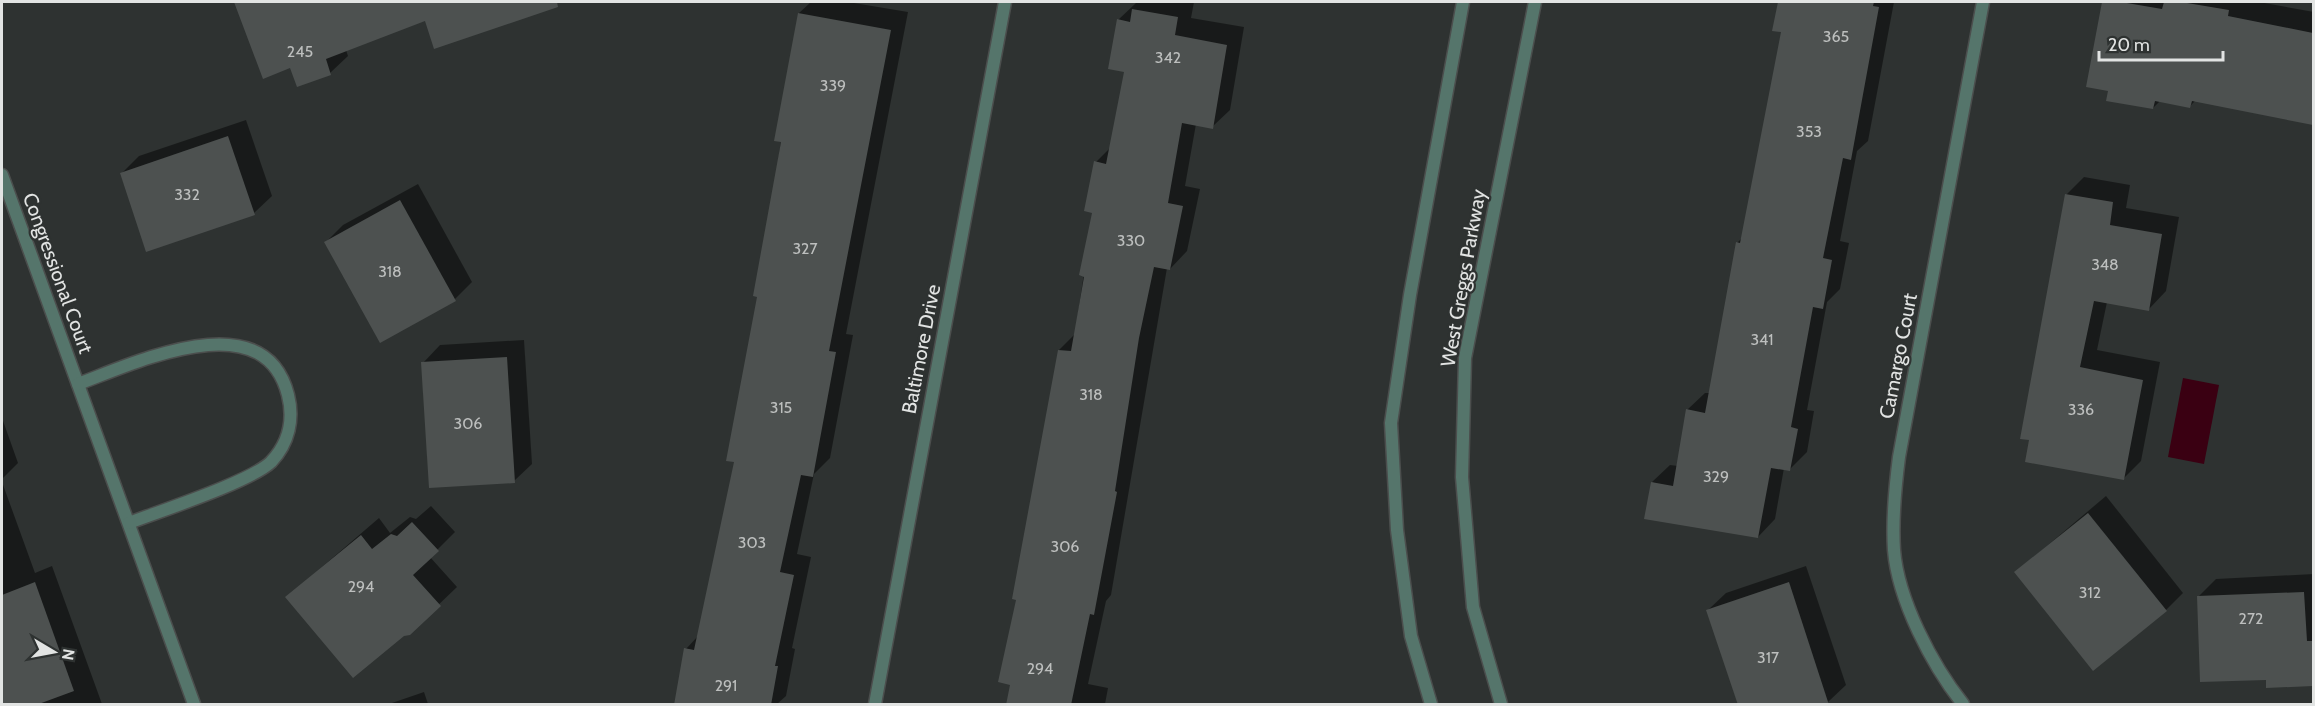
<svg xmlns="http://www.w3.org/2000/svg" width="2315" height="706" font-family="Cabin,sans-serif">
  <rect width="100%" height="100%" fill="#2e3231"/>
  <!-- water -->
  <path fill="#3a0012" d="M2183 378 2219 385 2204 464 2168 457Z"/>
  <!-- shadow -->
  <g fill="#0007">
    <path d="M244 2H534L517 19 426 20 346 50 348 56 330 73 298 85 291 66 238 7Z"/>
    <path d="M811 2H848L908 12 846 334 853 335 830 458 814 474 797 554 811 557 792 648 795 649 786 696 777 704H675L686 649 698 636 736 461 799 13Z"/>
    <path d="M1194 2 1191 18 1244 27 1230 110 1212 127 1196 124 1185 186 1200 189 1187 251 1170 269 1167 268 1111 595 1106 601 1088 684 1108 688 1105 704H1008L1012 684 1017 599 1059 350 1075 334 1093 212 1096 162 1111 147 1126 71 1118 20 1136 3Z"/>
    <path d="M1779 2H1894L1868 141 1857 151 1840 241 1849 243 1840 289 1827 302 1807 410 1814 411 1807 452 1790 469 1784 468 1775 519 1758 537 1652 482 1670 465 1678 466 1687 410 1705 393H1710L1737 243 1743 237 1783 31 1774 29Z"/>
    <path d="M2104 2H2259L2314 12V124L2196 100 2190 106 2160 101 2153 108 2110 90 2088 86Z"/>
    <path d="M246 120 272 196 254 213 121 174 139 156Z"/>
    <path d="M2084 177 2130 185 2126 208 2179 217 2166 291 2149 309 2107 302 2097 350 2160 362 2141 461 2124 478 2027 460 2066 195Z"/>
    <path d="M418 184 472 282 455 299 326 242 343 225Z"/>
    <path d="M524 340 532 464 514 481 423 363 440 345Z"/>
    <path d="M2 418 18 463 2 479Z"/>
    <path d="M2 482 35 573 52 566 102 704H2Z"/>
    <path d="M2106 496 2183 593 2166 610 2016 572Z"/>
    <path d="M431 506 455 532 430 557 457 587 409 633 287 597 379 518 390 533 410 517 416 519Z"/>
    <path d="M1806 566 1846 685 1828 702 1708 610 1726 593Z"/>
    <path d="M2314 574V684L2268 686V678L2198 597 2216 579Z"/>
    <path d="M424 692 428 704H389Z"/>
  </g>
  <!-- building -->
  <g fill="#4d5150">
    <path d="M234 2H557L558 7 434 49 425 21 326 59 331 75 297 87 290 68 263 79Z"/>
    <path d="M1778 2H1874L1873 6 1879 7 1851 160 1843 158 1823 258 1832 260 1823 309 1813 307 1791 427 1798 429 1790 471 1771 468 1758 538 1644 519 1651 482 1673 486 1686 409 1705 413 1736 242 1740 243 1781 32 1772 31Z"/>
    <path d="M2102 2H2121L2162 9 2164 2H2181L2229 10 2228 16 2313 33V125L2192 101 2190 108 2155 101 2153 109 2106 101 2108 91 2086 87Z"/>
    <path d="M1132 9 1178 17 1175 35 1227 45 1213 129 1182 123 1168 203 1183 206 1170 270 1154 267 1139 338 1115 491 1117 492 1094 615 1090 614 1071 705H1006L1010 685 998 682 1016 600 1012 599 1058 350 1071 351 1084 277 1079 275 1092 213 1084 211 1094 161 1106 164 1124 72 1108 69 1117 19 1130 22Z"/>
    <path d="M798 13 891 30 829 351 836 352 813 477 801 475 780 572 794 575 775 666H778L771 705H674L684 648 694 650 734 462 726 461 757 297 753 296 781 142 774 141Z"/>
    <path d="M228 136 255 215 146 252 120 173Z"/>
    <path d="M2065 194 2113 202 2110 225 2162 234 2149 311 2094 301 2080 367 2143 380 2124 480 2025 462 2029 440 2020 439Z"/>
    <path d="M400 200 456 301 380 343 324 242Z"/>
    <path d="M507 357 515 483 429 488 421 362Z"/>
    <path d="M2088 513 2167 611 2093 671 2014 572Z"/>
    <path d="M412 522 439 551 413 575 441 606 410 635 404 636 353 678 285 597 361 535 372 549 391 534 397 536Z"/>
    <path d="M35 582 74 691 36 705H2V595Z"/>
    <path d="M1789 582 1829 705H1738L1706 610Z"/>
    <path d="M2304 592 2307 641H2313V686L2266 688V680L2200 682 2197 596Z"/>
  </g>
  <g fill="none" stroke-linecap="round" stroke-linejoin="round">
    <!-- street casing -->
    <g stroke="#4b4e4d" stroke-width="15">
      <g id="street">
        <path d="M2 175 194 704"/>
        <path d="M78 384C135 363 264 301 288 395 294 419 289 443 271 462 250 482 160 511 129 523"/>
        <path d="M875 704 1005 2"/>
        <path d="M1431 704 1411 636 1397 530 1391 423 1410 295 1463 2"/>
        <path d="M1501 704 1473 607 1462 477 1465 358 1535 2"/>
        <path d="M1963 704C1932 665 1898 600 1894 550 1892 519 1895 488 1899 457L1983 2"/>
      </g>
    </g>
    <!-- street -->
    <use href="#street" stroke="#55756b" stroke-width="12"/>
  </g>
  <g text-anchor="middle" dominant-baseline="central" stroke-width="4.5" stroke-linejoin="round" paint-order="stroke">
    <!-- number labels -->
    <g font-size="16" fill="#bdbfbe">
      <text x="1836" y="36">365</text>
      <text x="300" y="51">245</text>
      <text x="1168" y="57">342</text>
      <text x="833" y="85">339</text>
      <text x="1809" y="131">353</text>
      <text x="187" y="194">332</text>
      <text x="1131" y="240">330</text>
      <text x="805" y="248">327</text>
      <text x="2105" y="264">348</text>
      <text x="390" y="271">318</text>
      <text x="1762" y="339">341</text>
      <text x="1091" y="394">318</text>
      <text x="781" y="407">315</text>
      <text x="2081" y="409">336</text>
      <text x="468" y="423">306</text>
      <text x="1716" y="476">329</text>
      <text x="752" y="542">303</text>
      <text x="1065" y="546">306</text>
      <text x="361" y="586">294</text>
      <text x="2090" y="592">312</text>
      <text x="2251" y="618">272</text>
      <text x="1768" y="657">317</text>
      <text x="1040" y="668">294</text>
      <text x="726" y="685">291</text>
    </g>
    <!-- street labels -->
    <g font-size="20" fill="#e2e4e3" stroke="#2e3231">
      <text transform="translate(58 273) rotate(70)">Congressional Court</text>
      <text transform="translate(1463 278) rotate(-80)">West Greggs Parkway</text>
      <text transform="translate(921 349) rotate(-79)">Baltimore Drive</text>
      <text transform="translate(1898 356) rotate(-79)">Camargo Court</text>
    </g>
  </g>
  <!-- border -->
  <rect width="2315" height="706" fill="none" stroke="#e2e4e3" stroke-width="6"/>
  <!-- north arrow -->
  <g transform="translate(54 652) rotate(100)" stroke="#2e3231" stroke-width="4.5" paint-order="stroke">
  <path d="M0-4.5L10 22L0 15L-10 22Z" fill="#e2e4e3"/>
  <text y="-9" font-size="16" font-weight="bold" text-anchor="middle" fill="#e2e4e3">N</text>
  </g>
  <!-- scale -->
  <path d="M2099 51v9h124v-9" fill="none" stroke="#e2e4e3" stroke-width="3"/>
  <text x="2108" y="51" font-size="18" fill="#e2e4e3" stroke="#2e3231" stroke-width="4.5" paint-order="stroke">20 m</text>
</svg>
